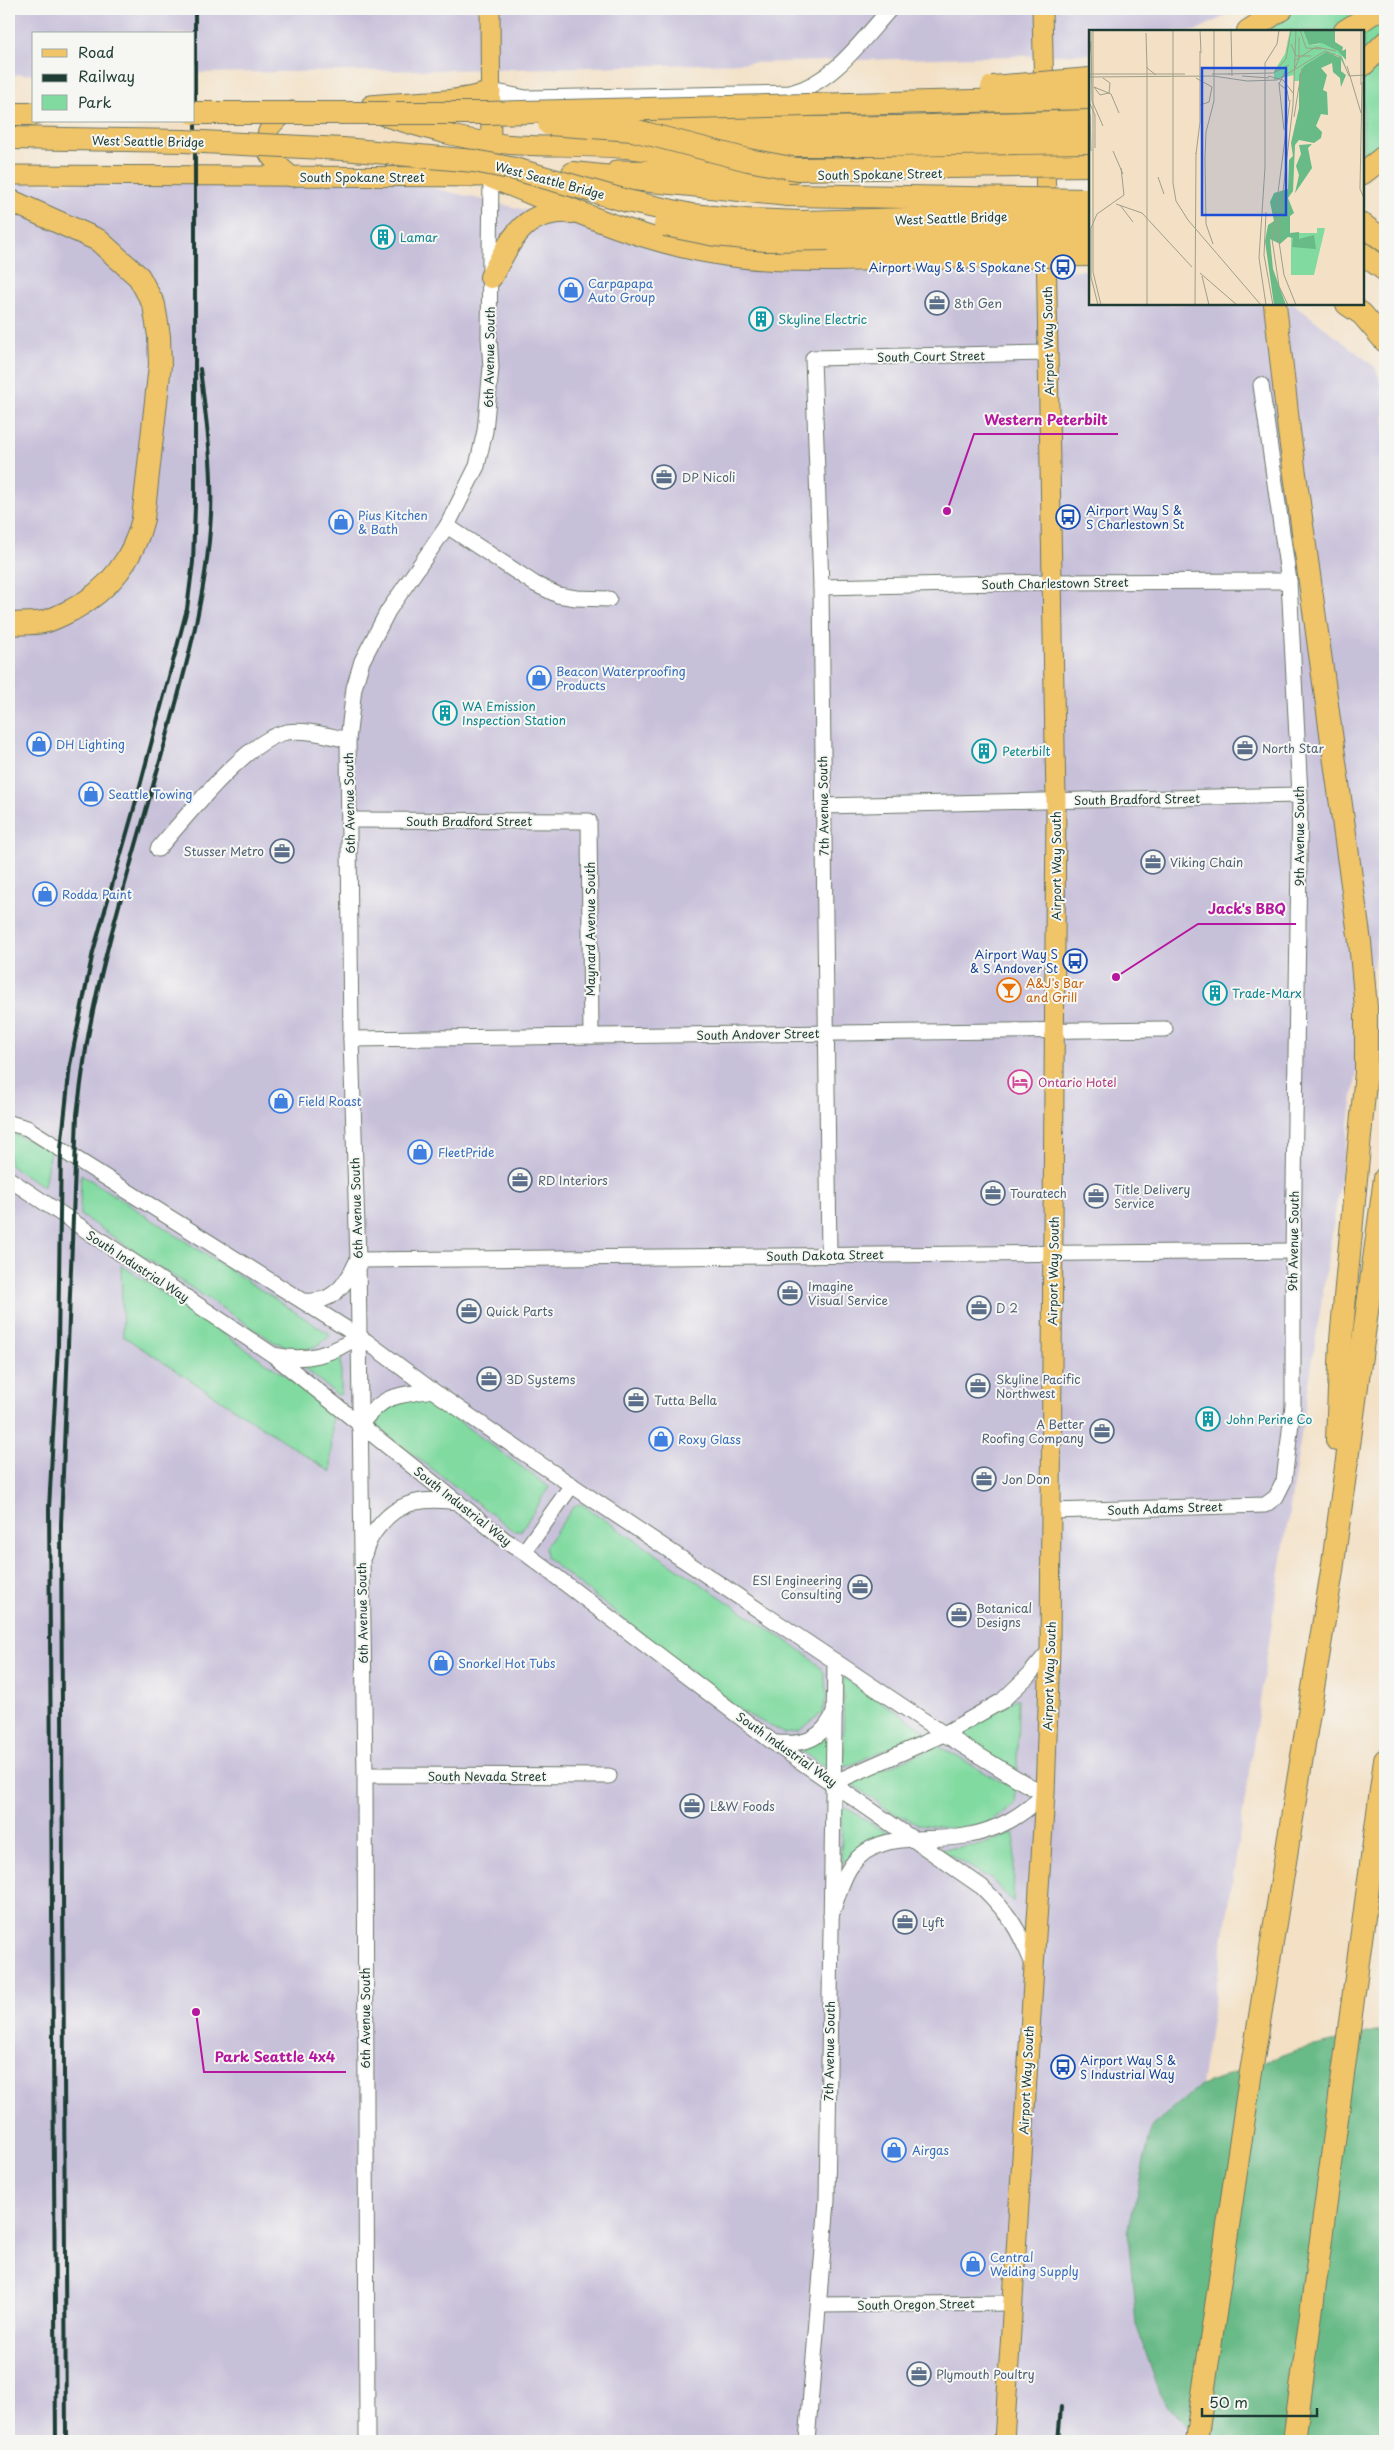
<svg xmlns="http://www.w3.org/2000/svg" width="1394" height="2450" font-family="'Playpen Sans',sans-serif">
  <rect width="100%" height="100%" fill="#f6f6f2"/>
  <filter id="ink" filterUnits="userSpaceOnUse"><feTurbulence type="fractalNoise" baseFrequency=".02" numOctaves="2"/><feDisplacementMap in="SourceGraphic" scale="10" xChannelSelector="R" yChannelSelector="G"/><feConvolveMatrix kernelMatrix="1 2 1 2 8 2 1 2 1" color-interpolation-filters="sRGB"/></filter>
  <filter id="wash" filterUnits="userSpaceOnUse"><feTurbulence type="fractalNoise" baseFrequency=".0096" numOctaves="4" result="noise"/><feDisplacementMap in="SourceGraphic" scale="20" xChannelSelector="R" yChannelSelector="G"/><feGaussianBlur stdDeviation="1.12" result="paint"/><feColorMatrix in="noise" values="0 0 0 0 0 0 0 0 0 0 0 0 0 0 0 0 0 1.4 0 .05"/><feComposite in="paint" operator="in"/></filter>
  <g filter="url(#wash)">
    <rect width="100%" height="100%" fill="#f3e0c5"/>
    <!-- industrial -->
    <g fill="#c7c0d9">
      <path d="M9 9H1239L1195 31H1090V54L513 69 194 73V34H34V74L9 75Z"/>
      <path d="M403 181 606 229 865 271 1090 270V304H1294L1375 367 1385 392V889L1201 2085 1152 2126 1128 2232 1136 2324 1160 2394 1198 2441H9V183Z"/>
    </g>
    <!-- green -->
    <g fill="#81daa0" stroke="#508c6a">
      <path d="M1258 9H1385V162L1363 172V31H1246L1256 25Z"/>
      <path d="M9 1132 50 1150 44 1187 9 1165Z"/>
      <path d="M81 1174 331 1335C309 1355 300 1350 274 1342L80 1215Z"/>
      <path d="M121 1265 283 1374 332 1415 331 1472 123 1336Z"/>
      <path d="M341 1354V1394L337 1395 302 1366 321 1363Z"/>
      <path d="M427 1398 549 1487 521 1531H514L377 1427V1411L395 1401Z"/>
      <path d="M581 1504 809 1656 824 1672 827 1695 822 1713 799 1731 784 1733 741 1711 546 1558 545 1547 574 1506Z"/>
      <path d="M843 1677 926 1731 844 1768Z"/>
      <path d="M1018 1698 1017 1772 953 1734Z"/>
      <path d="M830 1729 829 1769 798 1749Z"/>
      <path d="M938 1746 1016 1790 1015 1805 985 1824 953 1829 919 1824 891 1812 851 1783Z"/>
      <path d="M842 1805 887 1833 861 1845 841 1864Z"/>
      <path d="M1015 1833 1013 1902 991 1879 940 1849 981 1845Z"/>
    </g>
    <!-- forest -->
    <path fill="#68ba86" stroke="#447c5d" d="M1385 2030V2441H1198L1160 2394 1136 2324 1128 2232 1152 2126 1201 2085 1297 2050Z"/>
  </g>
  <g filter="url(#ink)">
    <g fill="none" stroke-linecap="round" stroke-linejoin="round">
      <!-- minor casing -->
      <g stroke="#697667" stroke-width="17">
        <g id="minor">
          <path d="M491 91 526 98 790 93C833 83 862 40 890 9"/>
          <path d="M447 526 535 584 558 595 576 598 609 599"/>
          <path d="M821 587 1052 582 1289 581"/>
          <path d="M823 806 1300 795"/>
          <path d="M349 820 589 821 591 1036"/>
          <path d="M158 849C186 817 247 739 287 732 307 729 329 736 348 740"/>
          <path d="M351 1039 1165 1029"/>
          <path d="M9 1123 27 1128 366 1341 429 1388 528 1456 944 1734 1024 1783 1045 1794C1021 1816 999 1830 965 1836 927 1843 877 1829 851 1866 841 1880 837 1899 831 1916"/>
          <path d="M9 1179 273 1355 505 1540 524 1552 774 1743 982 1887C1010 1915 1018 1928 1033 1964"/>
          <path d="M829 1255 821 587 813 358 1048 353"/>
          <path d="M358 1260 1293 1251"/>
          <path d="M303 1301C331 1304 345 1287 356 1263"/>
          <path d="M274 1355C306 1362 332 1355 358 1336"/>
          <path d="M359 1426C386 1393 392 1397 432 1390"/>
          <path d="M1051 1511 1265 1505 1276 1497 1284 1481 1293 1406V1251L1300 795 1289 581 1261 385"/>
          <path d="M524 1552 572 1485"/>
          <path d="M364 1555C367 1543 372 1534 380 1525 401 1499 427 1498 458 1502"/>
          <path d="M776 1743C805 1745 822 1740 835 1711"/>
          <path d="M365 1775 609 1776"/>
          <path d="M833 1783 944 1734 1002 1701 1029 1675 1050 1650"/>
          <path d="M819 2305 1013 2303"/>
          <path d="M367 2441 365 1775 358 1260 351 1039 348 740 354 688 362 661 388 611 447 526 477 466 485 431 491 368 489 337 491 177"/>
          <path d="M807 2441 827 2201 835 1661"/>
        </g>
      </g>
      <!-- major casing -->
      <g stroke="#697667" stroke-width="21">
        <g id="major">
          <path d="M490 9 491 154"/>
          <path d="M1042 9 1044 97"/>
          <path d="M371 105C411 100 452 104 491 91"/>
          <path d="M292 111C274 119 260 132 269 154 273 162 286 171 292 177"/>
          <path d="M383 116C428 130 470 142 517 145 576 148 638 142 695 163"/>
          <path d="M1045 152 1046 212"/>
          <path d="M617 170 715 171 791 175"/>
          <path d="M9 175 505 177"/>
          <path d="M1004 2441 1045 1794 1050 1650 1056 801 1046 242"/>
        </g>
      </g>
      <!-- highway casing -->
      <g stroke="#697667" stroke-width="24">
        <g id="highway">
          <path d="M1248 31 1282 9"/>
          <path d="M1345 31 1379 9"/>
          <path d="M1363 65 1385 43"/>
          <path d="M9 114H34"/>
          <path d="M9 138 183 141"/>
          <path d="M722 138 768 145H898"/>
          <path d="M558 144 659 129 899 127"/>
          <path d="M573 173 788 195"/>
          <path d="M1363 173 1385 156"/>
          <path d="M491 177C564 206 637 240 715 253 754 260 794 260 834 260"/>
          <path d="M9 200 98 240 139 277 154 305 159 336 160 365 143 519C133 560 109 590 72 610 63 614 53 620 43 622 32 624 20 623 9 624"/>
          <path d="M1363 225 1385 241"/>
          <path d="M1363 254 1385 270"/>
          <path d="M491 277C511 240 523 209 572 212"/>
          <path d="M1275 304 1289 431 1360 942 1366 1007V1072L1341 1340 1337 1440"/>
          <path d="M1347 304 1362 314 1385 341"/>
          <path d="M1196 2441 1250 2078 1332 1571 1385 1178"/>
          <path d="M1294 2441 1385 1760"/>
        </g>
      </g>
      <!-- minor -->
      <use href="#minor" stroke="#fff" stroke-width="15"/>
      <!-- major -->
      <use href="#major" stroke="#f0c469" stroke-width="19"/>
      <!-- highway -->
      <use href="#highway" stroke="#f0c469" stroke-width="22"/>
      <!-- rail -->
      <g stroke="#1f3d34" stroke-width="4">
        <path d="M56 2441 49 1508 58 1345 61 1149 70 1065 93 952 133 812 187 609 193 562 195 506V9"/>
        <path d="M66 2441 61 1524 77 1115C81 1082 85 1049 92 1016 109 933 135 850 158 768 181 686 207 600 211 514 213 465 206 417 200 369"/>
        <path d="M1058 2441 1061 2407"/>
      </g>
      <!-- highway-bridge casing -->
      <g stroke="#697667" stroke-width="24" stroke-linecap="butt">
        <g id="highway-bridge">
          <path d="M992 87 1090 79"/>
          <path d="M194 113H487L1090 98"/>
          <path d="M549 124 633 130 748 160 797 169 1090 165"/>
          <path d="M899 127 1090 121"/>
          <path d="M183 141 343 149 474 161 515 169 627 201 691 215 746 220 802 222 1090 214"/>
          <path d="M898 145 1090 142"/>
          <path d="M788 195 1090 200"/>
          <path d="M665 225 715 235 766 240 1090 235"/>
          <path d="M834 260 1090 255"/>
        </g>
      </g>
      <!-- highway-bridge -->
      <use href="#highway-bridge" stroke="#f0c469" stroke-width="22"/>
    </g>
  </g>
  <!-- icons -->
  <defs>
    <g id="building-ring" transform="scale(1.25)"><circle r="9.5" fill="#f6f6f2" stroke="#0f9aa8" stroke-width="1.5"/><path d="M-4-6H4V6H1V3H-1V6H-4ZM-2.5-4.3h1.7v1.8h-1.7ZM.8-4.3h1.7v1.8H.8ZM-2.5-1h1.7V.8h-1.7ZM.8-1h1.7V.8H.8Z" fill="#0f9aa8"/></g>
    <g id="bus-ring" transform="scale(1.25)"><circle r="9.5" fill="#f6f6f2" stroke="#1a4fb4" stroke-width="1.5"/><path d="M-5-6H5V4H4V6H2V4H-2V6H-4V4H-5ZM-3.5-4V0h7V-4ZM-3.5 1.2v1.5H-2V1.2ZM2 1.2v1.5H3.5V1.2Z" fill="#1a4fb4"/></g>
    <g id="shop-ring" transform="scale(1.25)"><circle r="9.5" fill="#f6f6f2" stroke="#3f7fe0" stroke-width="1.5"/><path d="M-5-2.5h2.3a2.7 3.5 0 0 1 5.4 0H5L5.5 6h-11ZM-1.5-2.5h3a1.5 2.3 0 0 0-3 0Z" fill="#3f7fe0"/></g>
    <g id="office-ring" transform="scale(1.25)"><circle r="9.5" fill="#f6f6f2" stroke="#5c6f8a" stroke-width="1.5"/><path d="M-6-3h4V-5.5h4V-3h4V5H-6ZM-1-4.5V-3h2v-1.5ZM-6 0V1H6V0Z" fill="#5c6f8a"/></g>
    <g id="bar-ring" transform="scale(1.25)"><circle r="9.5" fill="#f6f6f2" stroke="#e8710a" stroke-width="1.5"/><path d="M-6-5H6L.8 .8V4.5H3.5V6h-7V4.5H-.8V.8Z" fill="#e8710a"/></g>
    <g id="hotel-ring" transform="scale(1.25)"><circle r="9.5" fill="#f6f6f2" stroke="#d1479c" stroke-width="1.5"/><path d="M-6-4.5h1.5V1H6V5H4.5V3h-9V5H-6ZM-4 0a1.8 1.8 0 1 1 3.6 0ZM.5 0V-2.5h3Q6-2.5 6 0Z" fill="#d1479c"/></g>
  </defs>
  <g fill-rule="evenodd">
    <use href="#building-ring" x="383" y="237"/>
    <use href="#bus-ring" x="1063" y="267"/>
    <use href="#shop-ring" x="571" y="290"/>
    <use href="#office-ring" x="937" y="303"/>
    <use href="#building-ring" x="761" y="319"/>
    <use href="#office-ring" x="664" y="477"/>
    <use href="#bus-ring" x="1068" y="517"/>
    <use href="#shop-ring" x="341" y="522"/>
    <use href="#shop-ring" x="539" y="678"/>
    <use href="#building-ring" x="445" y="713"/>
    <use href="#shop-ring" x="39" y="744"/>
    <use href="#office-ring" x="1245" y="748"/>
    <use href="#building-ring" x="984" y="751"/>
    <use href="#shop-ring" x="91" y="794"/>
    <use href="#office-ring" x="282" y="851"/>
    <use href="#office-ring" x="1153" y="862"/>
    <use href="#shop-ring" x="45" y="894"/>
    <use href="#bus-ring" x="1075" y="961"/>
    <use href="#bar-ring" x="1009" y="990"/>
    <use href="#building-ring" x="1215" y="993"/>
    <use href="#hotel-ring" x="1020" y="1082"/>
    <use href="#shop-ring" x="281" y="1101"/>
    <use href="#shop-ring" x="420" y="1152"/>
    <use href="#office-ring" x="520" y="1180"/>
    <use href="#office-ring" x="993" y="1193"/>
    <use href="#office-ring" x="1096" y="1196"/>
    <use href="#office-ring" x="790" y="1293"/>
    <use href="#office-ring" x="979" y="1308"/>
    <use href="#office-ring" x="469" y="1311"/>
    <use href="#office-ring" x="489" y="1379"/>
    <use href="#office-ring" x="978" y="1386"/>
    <use href="#office-ring" x="636" y="1400"/>
    <use href="#building-ring" x="1208" y="1419"/>
    <use href="#office-ring" x="1102" y="1431"/>
    <use href="#shop-ring" x="661" y="1439"/>
    <use href="#office-ring" x="984" y="1479"/>
    <use href="#office-ring" x="860" y="1587"/>
    <use href="#office-ring" x="959" y="1615"/>
    <use href="#shop-ring" x="441" y="1663"/>
    <use href="#office-ring" x="692" y="1806"/>
    <use href="#office-ring" x="905" y="1922"/>
    <use href="#bus-ring" x="1063" y="2067"/>
    <use href="#shop-ring" x="894" y="2150"/>
    <use href="#shop-ring" x="973" y="2264"/>
    <use href="#office-ring" x="919" y="2374"/>
  </g>
  <g text-anchor="middle" dominant-baseline="central" stroke-width="4" stroke-linejoin="round" paint-order="stroke">
    <!-- street labels -->
    <g font-size="12" fill="#1f3d34" stroke="#f6f6f2">
      <text transform="translate(148 141) rotate(1)">West Seattle Bridge</text>
      <text transform="translate(880 174) rotate(-1)">South Spokane Street</text>
      <text x="362" y="177">South Spokane Street</text>
      <text transform="translate(550 180) rotate(15)">West Seattle Bridge</text>
      <text transform="translate(951 218) rotate(-2)">West Seattle Bridge</text>
      <text transform="translate(1048 341) rotate(-91)">Airport Way South</text>
      <text transform="translate(931 356) rotate(-1)">South Court Street</text>
      <text transform="translate(489 357) rotate(-89)">6th Avenue South</text>
      <text transform="translate(1055 583) rotate(-1)">South Charlestown Street</text>
      <text transform="translate(1137 799) rotate(-1)">South Bradford Street</text>
      <text transform="translate(349 803) rotate(-91)">6th Avenue South</text>
      <text transform="translate(823 806) rotate(-91)">7th Avenue South</text>
      <text x="469" y="821">South Bradford Street</text>
      <text transform="translate(1299 836) rotate(-90)">9th Avenue South</text>
      <text transform="translate(1056 866) rotate(-90)">Airport Way South</text>
      <text transform="translate(590 929) rotate(-90)">Maynard Avenue South</text>
      <text transform="translate(758 1034) rotate(-1)">South Andover Street</text>
      <text transform="translate(356 1208) rotate(-92)">6th Avenue South</text>
      <text transform="translate(1293 1241) rotate(-89)">9th Avenue South</text>
      <text transform="translate(825 1255) rotate(-1)">South Dakota Street</text>
      <text transform="translate(138 1266) rotate(33)">South Industrial Way</text>
      <text transform="translate(1053 1271) rotate(-89)">Airport Way South</text>
      <text transform="translate(463 1506) rotate(38)">South Industrial Way</text>
      <text transform="translate(1165 1508) rotate(-2)">South Adams Street</text>
      <text transform="translate(362 1613) rotate(-91)">6th Avenue South</text>
      <text transform="translate(1049 1676) rotate(-88)">Airport Way South</text>
      <text transform="translate(787 1749) rotate(35)">South Industrial Way</text>
      <text x="487" y="1776">South Nevada Street</text>
      <text transform="translate(365 2018) rotate(-90)">6th Avenue South</text>
      <text transform="translate(829 2051) rotate(-89)">7th Avenue South</text>
      <text transform="translate(1026 2080) rotate(-87)">Airport Way South</text>
      <text transform="translate(916 2304) rotate(-1)">South Oregon Street</text>
    </g>
    <!-- culture labels -->
    <g font-size="12" fill="#0d838f" stroke="#f6f6f2" text-anchor="start">
      <text x="400" y="237">Lamar</text>
      <text x="778" y="319">Skyline Electric</text>
      <text x="462" y="706">WA Emission<tspan x="462" dy="14">Inspection Station</tspan></text>
      <text x="1002" y="751">Peterbilt</text>
      <text x="1232" y="993">Trade-Marx</text>
      <text x="1226" y="1419">John Perine Co</text>
    </g>
    <!-- transit labels -->
    <g font-size="12" fill="#164399" stroke="#f6f6f2" text-anchor="end">
      <text x="1046" y="267">Airport Way S &amp; S Spokane St</text>
      <text x="1086" y="510" text-anchor="start">Airport Way S &amp;<tspan x="1086" dy="14">S Charlestown St</tspan></text>
      <text x="1058" y="954">Airport Way S<tspan x="1058" dy="14">&amp; S Andover St</tspan></text>
      <text x="1080" y="2060" text-anchor="start">Airport Way S &amp;<tspan x="1080" dy="14">S Industrial Way</tspan></text>
    </g>
    <!-- shop labels -->
    <g font-size="12" fill="#366cbe" stroke="#f6f6f2" text-anchor="start">
      <text x="588" y="283">Carpapapa<tspan x="588" dy="14">Auto Group</tspan></text>
      <text x="358" y="515">Pius Kitchen<tspan x="358" dy="14">&amp; Bath</tspan></text>
      <text x="556" y="671">Beacon Waterproofing<tspan x="556" dy="14">Products</tspan></text>
      <text x="56" y="744">DH Lighting</text>
      <text x="108" y="794">Seattle Towing</text>
      <text x="62" y="894">Rodda Paint</text>
      <text x="298" y="1101">Field Roast</text>
      <text x="438" y="1152">FleetPride</text>
      <text x="678" y="1439">Roxy Glass</text>
      <text x="458" y="1663">Snorkel Hot Tubs</text>
      <text x="912" y="2150">Airgas</text>
      <text x="990" y="2257">Central<tspan x="990" dy="14">Welding Supply</tspan></text>
    </g>
    <!-- service labels -->
    <g font-size="12" fill="#4e5e75" stroke="#f6f6f2" text-anchor="start">
      <text x="954" y="303">8th Gen</text>
      <text x="682" y="477">DP Nicoli</text>
      <text x="1262" y="748">North Star</text>
      <text x="264" y="851" text-anchor="end">Stusser Metro</text>
      <text x="1170" y="862">Viking Chain</text>
      <text x="538" y="1180">RD Interiors</text>
      <text x="1114" y="1189">Title Delivery<tspan x="1114" dy="14">Service</tspan></text>
      <text x="1010" y="1193">Touratech</text>
      <text x="808" y="1286">Imagine<tspan x="808" dy="14">Visual Service</tspan></text>
      <text x="996" y="1308">D 2</text>
      <text x="486" y="1311">Quick Parts</text>
      <text x="506" y="1379">3D Systems</text>
      <text x="996" y="1379">Skyline Pacific<tspan x="996" dy="14">Northwest</tspan></text>
      <text x="654" y="1400">Tutta Bella</text>
      <text x="1084" y="1424" text-anchor="end">A Better<tspan x="1084" dy="14">Roofing Company</tspan></text>
      <text x="1002" y="1479">Jon Don</text>
      <text x="842" y="1580" text-anchor="end">ESI Engineering<tspan x="842" dy="14">Consulting</tspan></text>
      <text x="976" y="1608">Botanical<tspan x="976" dy="14">Designs</tspan></text>
      <text x="710" y="1806">L&amp;W Foods</text>
      <text x="922" y="1922">Lyft</text>
      <text x="936" y="2374">Plymouth Poultry</text>
    </g>
    <!-- food labels -->
    <g font-size="12" fill="#c56008" stroke="#f6f6f2" text-anchor="start">
      <text x="1026" y="983">A&amp;J's Bar<tspan x="1026" dy="14">and Grill</tspan></text>
    </g>
    <!-- hotel labels -->
    <g font-size="12" fill="#b23c85" stroke="#f6f6f2" text-anchor="start">
      <text x="1038" y="1082">Ontario Hotel</text>
    </g>
  </g>
  <!-- overview -->
  <g transform="translate(1089 30)">
    <rect width="275" height="275" fill="#f3e0c5"/>
    <path d="M201 0H214L220 15 231 14 219 0 252 23 257 38 248 24 209 51H205V45L185 50V41L196 24ZM228 198H236L225 245H202V203H228Z" fill="#81daa0"/>
    <path d="M214 0H246V12L254 17 253 21 257 19V30L249 21 233 13 220 15ZM237 22 252 28V41L257 45 252 57 251 48 244 42 243 33 232 38 238 45 234 60 238 62 239 85 232 84 227 96 233 102 232 108 225 113 210 110 206 115 204 161 199 168 205 183 201 186V203L210 202V209L225 205 227 219 203 217 204 208 199 207 191 214 181 209 184 239 197 275H185L176 211 179 195 185 191 181 172 185 163 199 159 200 130 204 126 202 113 210 78V45L215 36ZM223 114 219 118 223 138 206 163 210 145 207 136 212 124 210 115Z" fill="#68ba86"/>
    <path fill="none" stroke="#9e9f8b" stroke-width="1" d="M4 0V242L12 275M84 0V153L87 171 99 190 172 275M111 0 112 23M142 0 143 46M211 0 217 18 233 19M2 2 3 71 14 96M57 3 58 38 67 45M202 14 207 26H222M0 31 2 11M205 31 227 17 247 21M258 36 272 83M206 38 210 29V7M186 41 197 29 202 0M0 44H96M123 44H141M139 44 184 43 200 35M153 46 180 48M179 46 194 50 204 63M260 46 275 45M0 47 124 46 158 51 188 50 236 21 252 27 260 46M107 48 123 57 120 72 111 75M273 52 271 159 275 168M189 53 198 60 200 71M272 55V0M5 57 11 65 20 63 21 53 14 48M5 57 22 64 30 83M0 72 6 85V118M1 84 2 121M205 87 213 38M195 100 190 54 197 40M24 121 34 144M107 124 111 92V21M69 147 75 164M27 174 53 183 103 237M31 175 44 192M177 182 175 225 184 275M124 214 117 194 116 128 117 102 125 71V0M111 243 148 275M113 246 120 275M9 275 2 247V198L8 184 35 165 32 138M58 275V37M106 275 107 123M177 275 170 228 176 137V33L188 14 190 0M199 275 190 256 183 209 201 70M207 275 195 245 189 205 204 75 207 0"/>
    <path fill="#1d4ed8" fill-opacity="0.15" stroke="#1d4ed8" stroke-width="2.5" d="M113 38H197V185H113Z"/>
    <rect width="275" height="275" fill="none" stroke="#1f3d34" stroke-width="2.5"/>
  </g>
  <!-- callouts -->
  <path fill="none" stroke="#b5179e" stroke-width="2" d="M947 511L974 434H1118M1116 977L1198 924H1296M196 2012L204 2072H346"/>
  <g fill="#b5179e" stroke="#f6f6f2" stroke-width="2">
    <circle cx="947" cy="511" r="5"/>
    <circle cx="1116" cy="977" r="5"/>
    <circle cx="196" cy="2012" r="5"/>
  </g>
  <g font-size="14" text-anchor="middle" font-weight="bold" fill="#b5179e" stroke="#f6f6f2" stroke-width="4" stroke-linejoin="round" paint-order="stroke">
    <text x="1046" y="425">Western Peterbilt</text>
    <text x="1247" y="914">Jack's BBQ</text>
    <text x="275" y="2062">Park Seattle 4x4</text>
  </g>
  <!-- margin -->
  <rect width="1394" height="2450" fill="none" stroke="#f6f6f2" stroke-width="30"/>
  <!-- legend -->
  <rect x="32" y="32" width="162" height="90" fill="#f6f6f2" stroke="#a0aca6"/>
  <rect x="42" y="49" width="25" height="8" fill="#f0c469" stroke="#a0aca6"/>
  <text x="78" y="58" font-size="15" fill="#1f3d34">Road</text>
  <rect x="42" y="74" width="25" height="8" fill="#1f3d34" stroke="#a0aca6"/>
  <text x="78" y="82" font-size="15" fill="#1f3d34">Railway</text>
  <rect x="42" y="95" width="25" height="15" fill="#81daa0" stroke="#a0aca6"/>
  <text x="78" y="108" font-size="15" fill="#1f3d34">Park</text>
  <!-- scale -->
  <path d="M1202 2408v8h115v-8" fill="none" stroke="#1f3d34" stroke-width="2.5"/>
  <text x="1209" y="2408" font-size="15" fill="#1f3d34" stroke="#f6f6f2" stroke-width="4" paint-order="stroke">50 m</text>
</svg>
